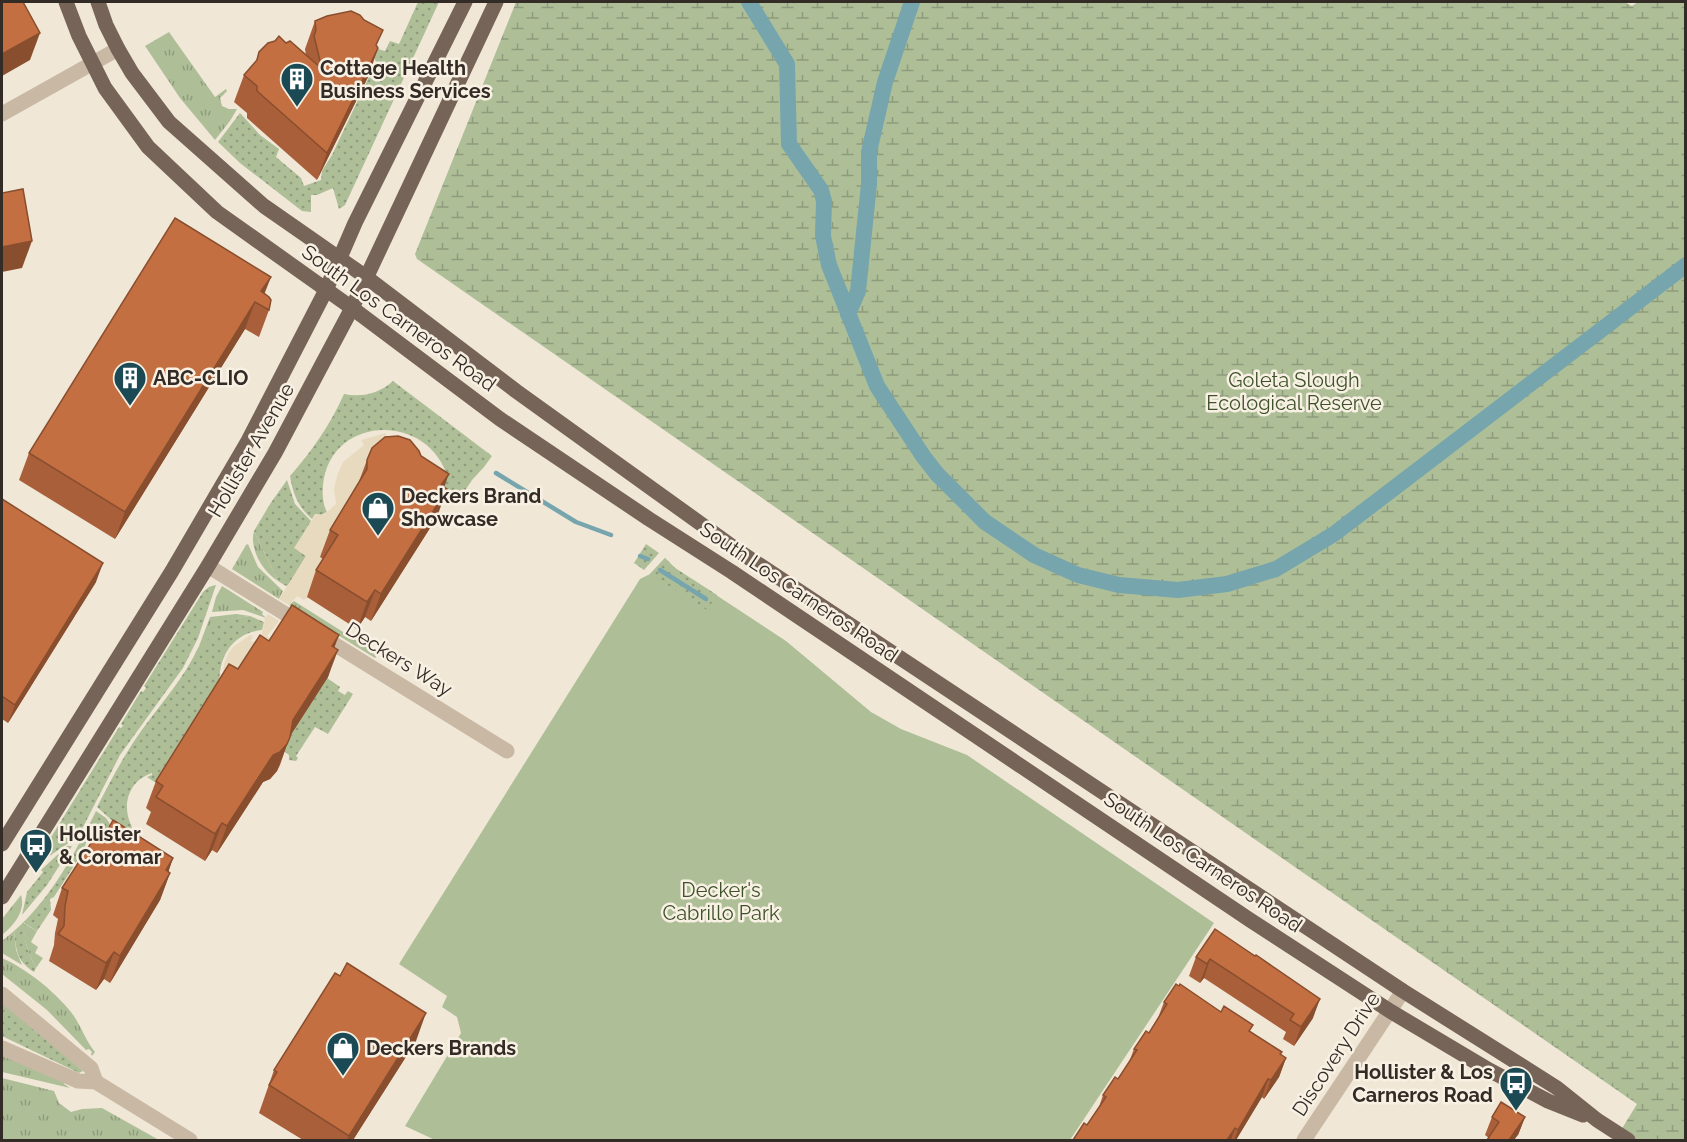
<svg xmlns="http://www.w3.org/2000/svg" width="1687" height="1142" font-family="Raleway,sans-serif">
  <defs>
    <pattern id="grass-tufts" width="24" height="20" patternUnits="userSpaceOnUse" patternTransform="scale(1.5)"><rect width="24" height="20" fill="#aebf98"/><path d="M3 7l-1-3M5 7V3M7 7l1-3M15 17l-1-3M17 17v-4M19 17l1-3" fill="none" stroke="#8e9b7c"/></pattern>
    <pattern id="wetland-marsh" width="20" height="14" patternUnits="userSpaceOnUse" patternTransform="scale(1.5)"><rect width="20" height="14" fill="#aebf98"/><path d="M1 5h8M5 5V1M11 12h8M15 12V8" fill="none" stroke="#8e9b7c"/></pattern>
    <pattern id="garden-dots" width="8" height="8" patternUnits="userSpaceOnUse" patternTransform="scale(1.5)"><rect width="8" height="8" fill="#aebf98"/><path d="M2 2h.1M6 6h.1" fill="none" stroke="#8e9b7c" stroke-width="1.8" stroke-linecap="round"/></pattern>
  </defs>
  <rect width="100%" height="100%" fill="#f0e7d7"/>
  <!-- grass -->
  <g fill="url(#grass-tufts)">
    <path d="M169 32 215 97 226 89 227 91 220 98 222 106 229 109H237L230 121 215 140 180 98 145 46Z"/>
    <path d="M254 531 278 581C263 572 249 549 254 531Z"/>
    <path d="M248 544 258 567 283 591 279 599 232 569 246 545Z"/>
    <path d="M222 586 263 612 262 614 266 618 243 610 212 612 216 597Z"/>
    <path d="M294 601 378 654 375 658 289 605Z"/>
    <path d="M236 614 250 616C218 620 219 621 203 649L199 646 210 617Z"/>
    <path d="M21 895C26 911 14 925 2 935V919Z"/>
    <path d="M23 923 37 931 31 942 38 947 35 953 43 958 36 968C28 953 24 940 23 923Z"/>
    <path d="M14 931 16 950 22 965 2 953V941Z"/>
    <path d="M2 958C27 969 54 991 71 1012 81 1025 85 1040 95 1052L92 1056 91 1054 92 1052 89 1049 86 1050 47 1010 2 974Z"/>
    <path d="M2 1052 65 1081 64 1084 70 1088 2 1072Z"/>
    <path d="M2 1078 54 1091 59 1103 71 1112 82 1109 102 1108 159 1140H2Z"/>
  </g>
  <!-- wetland -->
  <path fill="url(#wetland-marsh)" d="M516 2H1624L1632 6 1638 2H1685V1140H1615L1637 1104 417 259 415 254Z"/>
  <!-- park -->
  <path fill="#aebf98" d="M665 558 675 568 786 641 871 712 901 729 967 755 1214 923 1070 1140H435L405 1126 461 1033 457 1017 442 1007 447 996 399 964 640 579 650 574Z"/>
  <!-- garden -->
  <g fill="url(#garden-dots)">
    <path d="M418 2H439L345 205 339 209 333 188 317 195H311V212L302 211 240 163 218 142 240 113 260 135 279 149 276 157 301 178 304 186 321 180 322 171 332 155 376 62 374 57 378 49 385 51 390 41 399 44Z"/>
    <path d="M393 381 492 456 484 467 472 480 464 492C448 488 449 495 437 481L448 478C428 411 330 415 323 485 322 495 323 505 327 512L321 515 315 514 312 519C298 507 293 494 290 476 312 451 330 425 344 394 362 398 380 393 393 381Z"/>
    <path d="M287 480 295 504 311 521 295 548 306 556 289 585 286 586 278 581 254 531 270 504Z"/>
    <path d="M646 544 659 553 644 570 634 563Z"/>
    <path d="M665 558 675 568 717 595 707 610 650 574Z"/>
    <path d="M216 585 198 638 183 668 120 755 80 833 73 840 42 861 45 847 119 727 121 728 123 726 121 724 141 691 143 692 146 688 144 686 203 592 209 587Z"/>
    <path d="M250 616 264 622 262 630C232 633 217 658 220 687L159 785 147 777 152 775V773C128 781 121 806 132 827L127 834 97 807C110 782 123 757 139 734 160 704 184 679 199 646L203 648C219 620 217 620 250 616Z"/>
    <path d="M327 678 340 687 338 691 345 695 348 691 353 694 328 734 315 727 296 756 298 758 296 761 289 760V755L281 749Z"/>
    <path d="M96 811 106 818 114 830C96 826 82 837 85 856L79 858 54 897 50 899 51 910 37 931 24 923C24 941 28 953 36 968L34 972C17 961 16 951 14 931 50 900 75 853 96 811Z"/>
    <path d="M67 846H72L47 885 22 915 27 892 43 872 41 870Z"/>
    <path d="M2 1001 83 1071 79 1073 2 1036Z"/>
  </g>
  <!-- plaza -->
  <g fill="#e8dabe">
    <path d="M386 433V439L416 449 432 465 311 596 304 600 297 596 289 605 279 599 306 556 294 548 316 514 324 515 336 504 334 489 337 476 343 462 364 445 361 440Z"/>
    <path d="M268 614 279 621 267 636 270 638 266 644 222 684 224 664 228 654 233 647 250 635 253 636 251 641 253 642 258 639 262 633 265 619Z"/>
  </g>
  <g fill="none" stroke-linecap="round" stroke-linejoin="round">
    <!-- stream -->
    <g stroke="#77a5ad" stroke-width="4.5">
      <path d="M496 473 576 522 611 535"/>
      <path d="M640 556 648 559"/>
      <path d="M660 570 706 599"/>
    </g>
    <!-- canal -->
    <g stroke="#77a5ad" stroke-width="16">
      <path d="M749 2 787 64 789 144 821 190 824 201 823 236 829 265 877 386 923 456 937 474 985 522 1034 555 1078 575 1119 585 1178 590 1227 584 1276 569 1334 534 1686 265"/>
      <path d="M848 314 858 291 869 184V152L885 82 912 2"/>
    </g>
    <!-- minor -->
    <g stroke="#c8b8a4" stroke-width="15">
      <path d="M2 114 118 49"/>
      <path d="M208 566 507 751"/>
      <path d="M2 994 91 1068 96 1082"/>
      <path d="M2 1048 78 1081 96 1082 190 1140"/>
      <path d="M1304 1140 1403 991"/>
    </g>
    <!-- major -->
    <g stroke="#756457" stroke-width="15">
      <path d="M66 2 79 36 105 88 148 147 217 212 352 308 500 419 649 519 732 572 1250 920 1390 1011 1489 1070 1548 1101 1583 1115"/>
      <path d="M98 2 106 25 118 49 132 73 169 122 264 206 366 277 516 391 740 552 1403 991 1557 1088 1597 1120 1628 1140"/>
      <path d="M2 844 172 571 248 441 326 290 355 223 465 2"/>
      <path d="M2 897 208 566 275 453 352 308 496 2"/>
    </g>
  </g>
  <!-- wall -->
  <g fill="#a95f39">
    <path d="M315 21 377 46 369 75 317 180 247 118V113L234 102 244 75 256 61 259 52 286 43 306 56 305 49Z"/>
    <path d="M265 293 269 310 259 337 245 329 115 539 19 480 29 453Z"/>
    <path d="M421 456 444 487 437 517 371 621 365 617 357 629 307 597 316 570 323 559 320 557 330 530 358 484 367 460Z"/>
    <path d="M2 499 96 582 8 723 2 719Z"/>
    <path d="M269 641 335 648 328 677 290 736 280 765 277 771 270 779 263 782 217 853 212 850 205 861 146 824 151 812 146 808 156 781 238 669Z"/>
    <path d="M106 833 173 858 168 872 170 873 160 900 110 983 104 979 96 990 49 961 54 945 55 933 58 919 53 915 62 888Z"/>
    <path d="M1215 929 1313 1018 1294 1046 1283 1039 1286 1032 1204 978 1200 983 1189 976 1196 957Z"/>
    <path d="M1164 1002 1251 1032 1282 1052 1281 1054 1286 1058 1279 1077 1264 1099 1262 1097 1236 1140H1073L1087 1125 1099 1107 1103 1095 1118 1079 1129 1062 1134 1049 1149 1033 1158 1018Z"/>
    <path d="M416 1041 353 1140H303L259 1113 274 1070Z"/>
    <path d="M1492 1117H1525L1518 1135 1489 1138 1485 1135Z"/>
  </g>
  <!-- shaded-wall -->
  <g fill="#894e2e">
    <path d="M40 33 30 60 2 76V54Z"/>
    <path d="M378 48 369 75 317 180 327 153Z"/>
    <path d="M32 241 22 268 2 272V247Z"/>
    <path d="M271 277 260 305 261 291Z"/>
    <path d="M255 302 245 329 115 539 125 512Z"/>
    <path d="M449 474 439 501 441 485Z"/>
    <path d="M447 489 437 517 371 621 381 594Z"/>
    <path d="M103 563 96 582 8 723 15 705Z"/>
    <path d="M375 590 365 617 357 629 367 602Z"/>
    <path d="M339 635 329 662 332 646Z"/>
    <path d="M338 650 328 677 283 747 293 720Z"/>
    <path d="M290 737 277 771 270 779 263 782 217 853 227 826 273 755Z"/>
    <path d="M222 823 212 850 205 861 215 834Z"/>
    <path d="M173 858 165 882 170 873 160 900 110 983 120 956 166 870Z"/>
    <path d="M114 952 104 979 96 990 106 963Z"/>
    <path d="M1210 959 1204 978 1200 983 1207 964Z"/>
    <path d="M1320 999 1313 1018 1294 1046 1301 1027Z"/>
    <path d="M426 1013 416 1041 353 1140H347L349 1136Z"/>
    <path d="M1286 1058 1279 1077 1264 1099 1271 1080Z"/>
    <path d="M1268 1079 1262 1097 1236 1140H1234L1238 1130Z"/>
    <path d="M1525 1117 1518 1135 1514 1140H1509Z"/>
    <path d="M1235 1128 1231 1140H1227Z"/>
  </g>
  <!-- building -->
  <g fill="#c46f42" stroke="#894e2e" stroke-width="1.5">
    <path d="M2 2H23L40 33 2 54Z"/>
    <path d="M351 11 360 15 364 20 383 30 376 45 378 48 327 153 257 91V86L244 75 257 60 259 52 268 43 275 41 279 36 286 43 290 41 322 69 314 36 316 30 315 21 327 16Z"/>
    <path d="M23 189 32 241 2 247V193Z"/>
    <path d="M175 218 271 277 261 291 269 297 271 300 269 310 255 302 125 512 29 453Z"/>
    <path d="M398 436 410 440 419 451 421 456 449 474 441 485 447 489 381 594 375 590 367 602 316 570 338 535 330 530 367 469V460L372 448 385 437Z"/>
    <path d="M2 499 103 563 15 705 2 696Z"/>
    <path d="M292 605 339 635 332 646 338 650 293 720 290 737 287 744 280 752 273 755 227 826 222 823 215 834 156 797 163 786 156 781 229 664 238 669 260 635 269 641Z"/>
    <path d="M113 820 173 858 166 870 170 873 120 956 114 952 106 963 58 934 64 926 65 906 68 891 62 888 100 829 106 833Z"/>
    <path d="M1215 929 1255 956 1256 955 1320 999 1301 1027 1290 1020 1294 1014 1210 959 1207 964 1196 957Z"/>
    <path d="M347 963 426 1013 349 1136 269 1085 277 1072 274 1070 335 973 340 976Z"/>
    <path d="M1176 984 1179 986 1180 984 1221 1012 1224 1006 1253 1025 1249 1031 1282 1052 1280 1054 1286 1058 1271 1080 1268 1079 1238 1130 1235 1128 1227 1140H1073L1084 1123 1087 1125 1106 1097 1103 1095 1115 1077 1118 1079 1137 1050 1134 1049 1146 1031 1149 1033 1167 1004 1164 1002Z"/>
    <path d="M1501 1102 1525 1117 1509 1140H1487L1499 1122 1492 1117Z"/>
  </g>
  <!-- icons -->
  <defs>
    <g id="building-pin" transform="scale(1.725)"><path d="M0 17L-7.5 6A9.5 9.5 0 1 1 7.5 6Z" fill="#1c4a54" stroke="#f8f1e3"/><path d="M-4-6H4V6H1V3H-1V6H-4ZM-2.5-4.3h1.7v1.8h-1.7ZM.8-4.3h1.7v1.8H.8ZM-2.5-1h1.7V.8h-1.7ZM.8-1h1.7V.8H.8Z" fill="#fff"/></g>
    <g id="shop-pin" transform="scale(1.725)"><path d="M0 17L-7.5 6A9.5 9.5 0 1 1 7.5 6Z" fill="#1c4a54" stroke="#f8f1e3"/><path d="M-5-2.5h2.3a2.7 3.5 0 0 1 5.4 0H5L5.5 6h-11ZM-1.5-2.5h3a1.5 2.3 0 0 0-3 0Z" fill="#fff"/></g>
    <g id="bus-pin" transform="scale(1.725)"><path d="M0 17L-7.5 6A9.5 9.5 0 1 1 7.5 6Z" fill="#1c4a54" stroke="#f8f1e3"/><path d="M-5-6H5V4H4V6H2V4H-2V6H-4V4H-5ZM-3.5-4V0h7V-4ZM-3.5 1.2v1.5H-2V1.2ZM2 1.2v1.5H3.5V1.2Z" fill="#fff"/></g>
  </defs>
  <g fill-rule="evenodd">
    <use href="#building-pin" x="297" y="79"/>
    <use href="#building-pin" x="130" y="378"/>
    <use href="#shop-pin" x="378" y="508"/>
    <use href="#bus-pin" x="36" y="845"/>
    <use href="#shop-pin" x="343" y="1048"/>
    <use href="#bus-pin" x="1516" y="1083"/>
  </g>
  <g text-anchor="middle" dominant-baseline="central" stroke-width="5" stroke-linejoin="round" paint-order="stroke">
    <!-- poi labels -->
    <g font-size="20" font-weight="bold" fill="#332b26" stroke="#f8f1e3" text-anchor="start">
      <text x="320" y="68">Cottage Health<tspan x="320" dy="23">Business Services</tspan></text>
      <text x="153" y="378">ABC-CLIO</text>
      <text x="401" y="496">Deckers Brand<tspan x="401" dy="23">Showcase</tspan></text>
      <text x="59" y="834">Hollister<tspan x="59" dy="23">&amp; Coromar</tspan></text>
      <text x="366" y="1048">Deckers Brands</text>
      <text x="1493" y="1072" text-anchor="end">Hollister &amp; Los<tspan x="1493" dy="23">Carneros Road</tspan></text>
    </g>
    <!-- street labels -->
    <g font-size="20" fill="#332b26" stroke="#f8f1e3">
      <text transform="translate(399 318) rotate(36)">South Los Carneros Road</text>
      <text transform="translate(251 450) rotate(-60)">Hollister Avenue</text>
      <text transform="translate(799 592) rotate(34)">South Los Carneros Road</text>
      <text transform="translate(399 659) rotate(32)">Deckers Way</text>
      <text transform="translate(1203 862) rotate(34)">South Los Carneros Road</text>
      <text transform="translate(1336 1054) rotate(-57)">Discovery Drive</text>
    </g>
    <!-- park labels -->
    <g font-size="20" fill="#3e512a" stroke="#f8f1e3">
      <text x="1294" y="380">Goleta Slough<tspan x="1294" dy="23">Ecological Reserve</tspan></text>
      <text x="721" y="890">Decker's<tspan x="721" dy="23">Cabrillo Park</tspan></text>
    </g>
  </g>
  <!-- border -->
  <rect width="1687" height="1142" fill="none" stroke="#332b26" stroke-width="6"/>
</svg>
